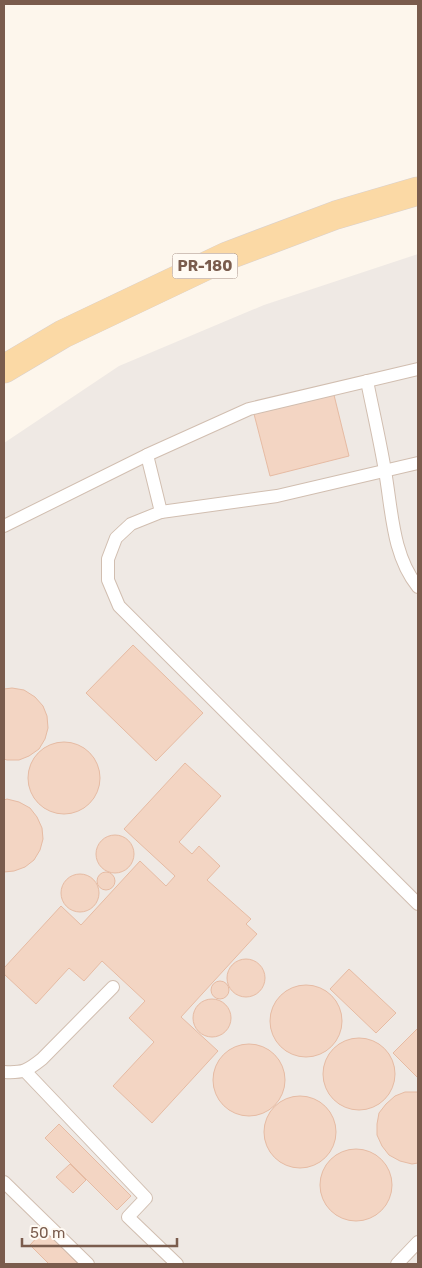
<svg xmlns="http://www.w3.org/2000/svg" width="422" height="1268" font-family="Rubik,sans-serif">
  <rect width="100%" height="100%" fill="#fdf6ec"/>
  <!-- industrial -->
  <path fill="#efe9e4" d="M418 254V1264H4V443L119 366 264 305Z"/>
  <!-- building -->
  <g fill="#f3d5c3" stroke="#e6bba3">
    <path d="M334 395 349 456 270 476 254 414Z"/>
    <path d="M133 645 203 713 156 761 86 693Z"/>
    <path d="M12 688 24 690 35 697 43 706 47 716 48 728 45 739 39 749 29 756 19 760H7L4 759V689Z"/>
    <circle cx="64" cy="778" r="36"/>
    <path d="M185 763 221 796 179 842 192 854 199 846 220 866 207 880 251 919 246 924 257 934 181 1017 218 1051 152 1123 113 1086 154 1042 129 1018 145 1001 102 961 84 981 69 968 36 1004 4 974V968L61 906 81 925 140 861 166 886 175 876 124 829Z"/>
    <path d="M7 799 19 802 30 808 37 817 42 828 43 839 40 850 34 860 25 867 14 871 4 872V800Z"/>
    <circle cx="115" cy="854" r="19"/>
    <circle cx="106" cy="881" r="9"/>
    <circle cx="80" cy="893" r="19"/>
    <circle cx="246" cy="978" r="19"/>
    <path d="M349 969 396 1013 376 1033 330 989Z"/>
    <circle cx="220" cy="990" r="9"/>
    <circle cx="306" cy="1021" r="36"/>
    <circle cx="212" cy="1018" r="19"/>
    <path d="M418 1028V1078L393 1053Z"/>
    <circle cx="359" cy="1074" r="36"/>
    <circle cx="249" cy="1080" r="36"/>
    <path d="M405 1092H418V1163L412 1164 400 1161 389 1155 382 1146 377 1135V1124L379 1113 386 1104 395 1096Z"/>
    <circle cx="300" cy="1132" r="36"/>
    <path d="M59 1124 131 1196 117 1210 45 1138Z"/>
    <circle cx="356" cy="1185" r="36"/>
    <path d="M70 1164 86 1180 73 1193 56 1177Z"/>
    <path d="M44 1230 78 1264H49L30 1245Z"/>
  </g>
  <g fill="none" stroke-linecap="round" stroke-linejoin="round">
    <!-- lane casing -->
    <g stroke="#d1beb0" stroke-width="14">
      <g id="lane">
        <path d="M367 381C373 411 380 441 385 471 392 510 392 555 418 587"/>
        <path d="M147 455 161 512 131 524 116 538 108 559V580L119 606 418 904"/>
        <path d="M161 512 277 496 418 463"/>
        <path d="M4 526 147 455 249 409 418 369"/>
        <path d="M25 1071 146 1198 128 1217 177 1264"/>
        <path d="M4 1072C23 1073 27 1071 42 1059L113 987"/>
        <path d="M4 1182 88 1264"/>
        <path d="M397 1264 418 1242"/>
      </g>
    </g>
    <!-- primary casing -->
    <g stroke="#dad1cd" stroke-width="29">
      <path id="primary" d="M4 369 63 334 227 256 336 215 418 191"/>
    </g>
    <!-- lane -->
    <use href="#lane" stroke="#fff" stroke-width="12"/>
    <!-- primary -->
    <use href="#primary" stroke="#fbd9a5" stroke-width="28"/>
  </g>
  <g text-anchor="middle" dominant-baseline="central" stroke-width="5" stroke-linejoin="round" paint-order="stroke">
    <!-- shield labels -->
    <rect fill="#fffaf3" stroke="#a28b7f" stroke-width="1" x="172.5" y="253.5" width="65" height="25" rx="4"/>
    <g font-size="15" font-weight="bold" fill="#7a5c4d">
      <text x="205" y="266">PR-180</text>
    </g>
  </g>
  <!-- border -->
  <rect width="422" height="1268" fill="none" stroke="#7a5c4d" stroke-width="10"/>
  <!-- scale -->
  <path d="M22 1238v8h155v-8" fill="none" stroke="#7a5c4d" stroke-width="2.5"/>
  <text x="30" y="1238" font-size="15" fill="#7a5c4d" stroke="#fffaf3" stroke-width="4" paint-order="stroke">50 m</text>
</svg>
